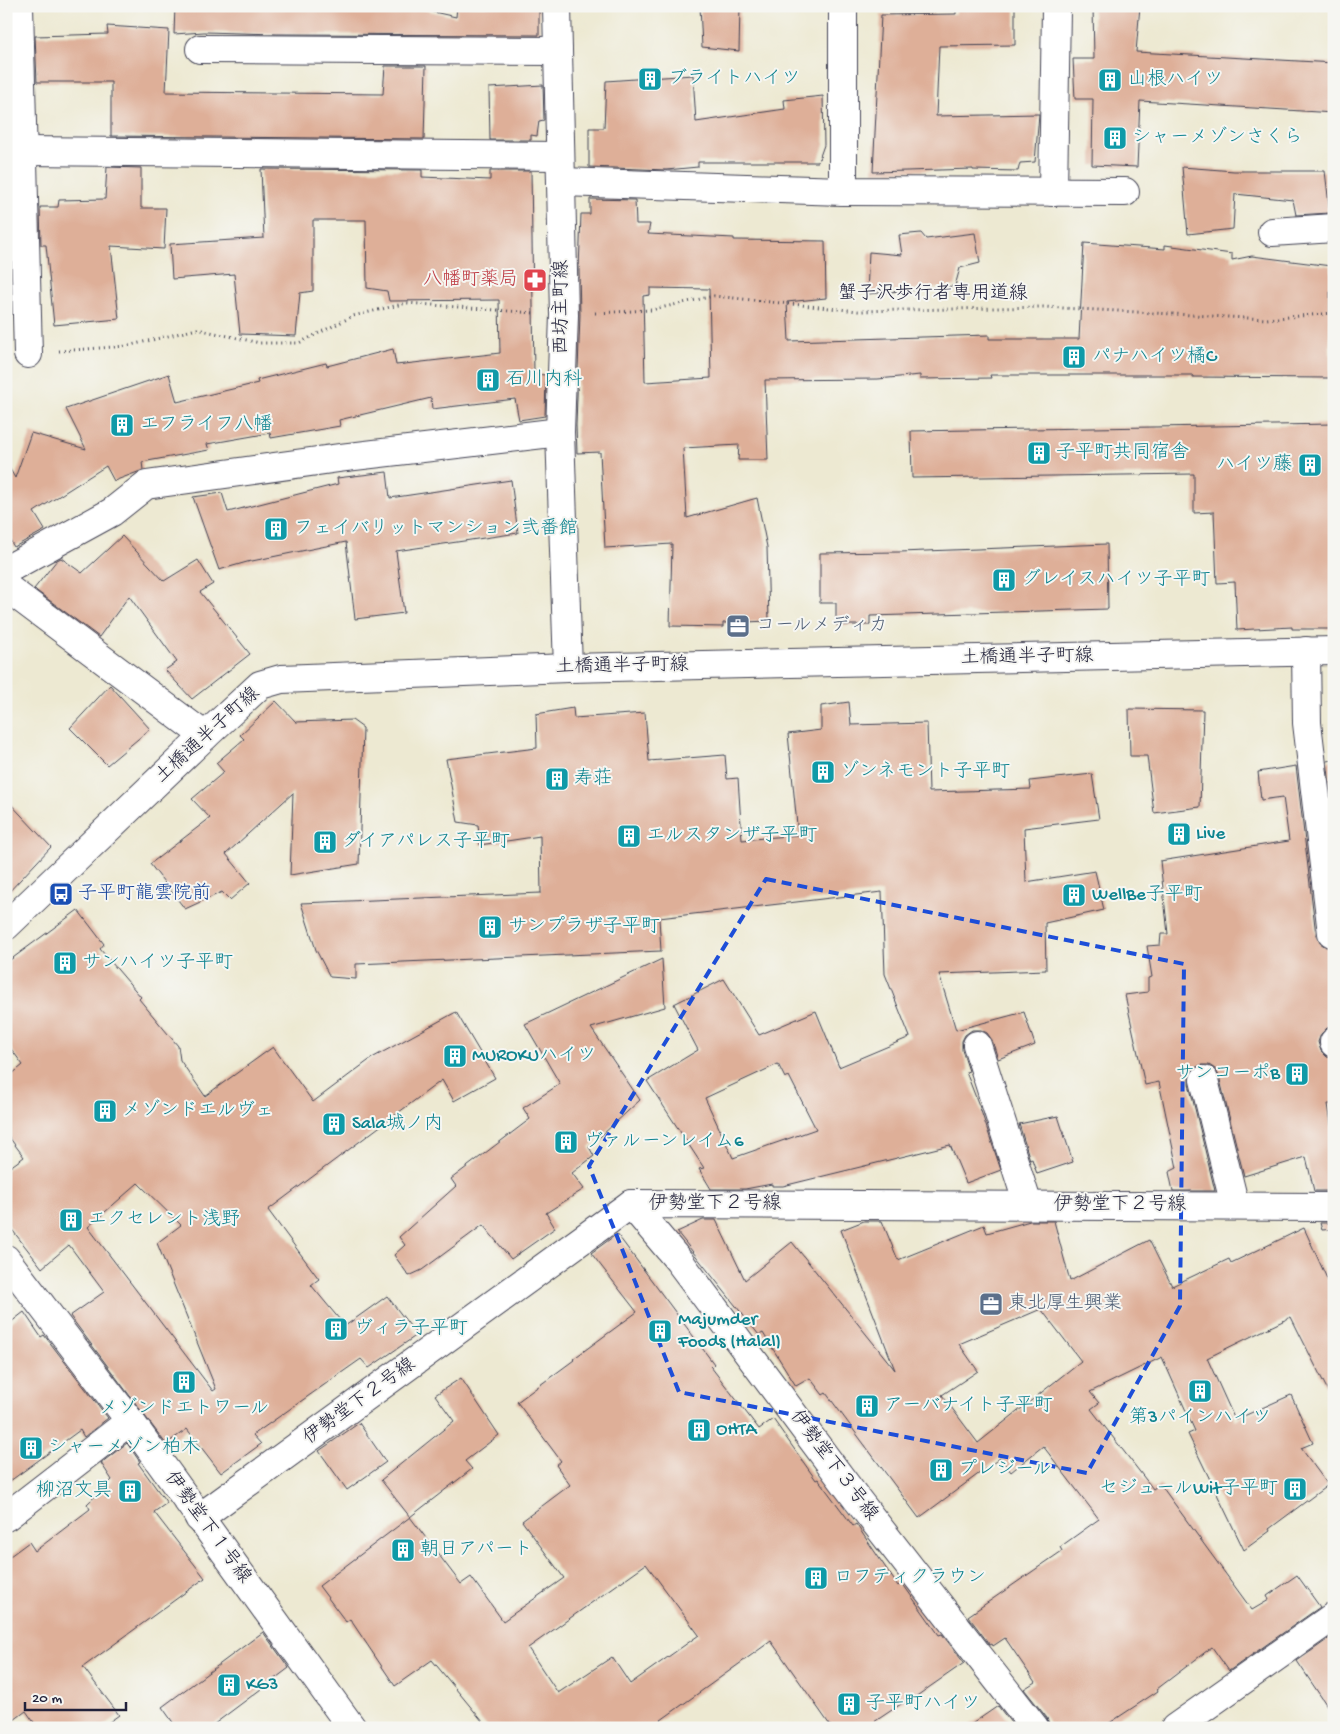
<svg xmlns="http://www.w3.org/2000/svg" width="1340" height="1734" font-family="'Gochi Hand','Klee One',sans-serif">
  <rect width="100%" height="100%" fill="#f6f6f2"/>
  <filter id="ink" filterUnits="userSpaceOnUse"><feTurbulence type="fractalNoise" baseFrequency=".02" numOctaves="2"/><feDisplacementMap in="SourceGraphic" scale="10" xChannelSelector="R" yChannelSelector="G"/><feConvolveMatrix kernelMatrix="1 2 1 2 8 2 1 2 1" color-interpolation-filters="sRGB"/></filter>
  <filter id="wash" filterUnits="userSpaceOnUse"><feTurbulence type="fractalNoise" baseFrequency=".0096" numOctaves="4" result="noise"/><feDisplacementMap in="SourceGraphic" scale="20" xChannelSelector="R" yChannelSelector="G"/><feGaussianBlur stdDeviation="1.12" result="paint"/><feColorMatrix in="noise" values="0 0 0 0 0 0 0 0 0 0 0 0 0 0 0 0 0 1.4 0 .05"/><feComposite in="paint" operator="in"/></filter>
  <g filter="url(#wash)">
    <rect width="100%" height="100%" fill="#ede9d2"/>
    <g id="blocks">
      <!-- building -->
      <g fill="#deaf98" fill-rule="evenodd">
        <path d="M175 6H407L456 17 457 6H539V35L277 34 204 32 174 34Z"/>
        <path d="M700 6H740L739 51 702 47Z"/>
        <path d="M1093 6H1140L1136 52 1334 63V113L1140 101 1137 167 1092 165 1093 99H1075L1073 59H1094Z"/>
        <path d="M1015 7V45L939 46 936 116 1039 114 1035 162 1020 163 1018 171 973 170V169L873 172 881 15 956 14V9Z"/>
        <path d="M107 26 169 30 166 92 383 94 385 66H426L424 139 111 136V82H37L35 36 108 34Z"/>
        <path d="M693 75 696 122 785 109 784 100 823 96 824 145 818 162H698V167L666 170 589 167V128H604L606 81Z"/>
        <path d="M543 85 544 120 539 121 537 136 531 135V140H490L489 88Z"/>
        <path d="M107 167 141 168V208H166L164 249 111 246 119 319 54 325 46 245H41L40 207H58L59 200 105 199Z"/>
        <path d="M1182 167 1234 171H1325L1330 213 1296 215 1293 200 1235 194 1233 229 1188 234Z"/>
        <path d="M261 169 422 170V177L490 180V171H531L534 374 546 375 545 416 519 420 515 399 432 409 431 398 339 420 340 426 271 438 270 433 207 444 209 450 142 462 143 470 114 481 106 466 34 512 45 530 14 547 6 533V462L15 478 31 433 86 449 66 409 169 374 177 402 258 383 257 380 326 363 327 366 393 349 396 365 500 353 499 300 389 301 387 291 367 288 366 220H313V291L300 293 296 336 240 334 234 274 172 279 170 244 264 238Z"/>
        <path d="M590 199 635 200 636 224H650L648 234 734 238V240L825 241 826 298 787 302 789 341 989 335V339H1079L1084 243 1165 249V245L1232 254V260L1252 256 1331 266 1334 292H1330V378L1193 377V375H990L991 378 920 379V375L878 379 765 380 768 460H738L739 445 683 448 687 518 757 498 767 547 769 621 723 623V627L670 626 672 544 605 548 600 452 577 453 576 425 580 315 579 270 581 214H590ZM650 288 709 289 711 378 645 382 643 296 650 295Z"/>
        <path d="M921 233 926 239 975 233 980 263 960 268 955 286 867 294 869 252 902 255 899 235Z"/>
        <path d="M1334 424V629H1292V627L1237 630 1235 582 1217 583 1214 512 1194 513V474L912 478 911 431Z"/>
        <path d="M387 472 390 498 511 480 518 533 396 551 404 613 355 619 346 542 247 562 219 570 193 497 222 493 228 512 338 484 337 478Z"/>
        <path d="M122 536 164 581 198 560 213 584 200 592 250 654 192 699 165 670 177 662 129 596 99 637 34 589 57 560 61 558 82 573Z"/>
        <path d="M1107 544 1108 609 870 616V625H836V603H820V553L900 552Z"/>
        <path d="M110 685 150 729 107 765 70 728Z"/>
        <path d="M276 701 296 722 352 720 363 728 359 864 290 875 293 793 226 854 250 883 230 900 222 892 185 909 150 864 210 818 192 799 224 772 216 763 244 739 240 735Z"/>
        <path d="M849 702 851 725 927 723 929 792 1031 789 1030 781 1092 774 1099 819 1024 828 1026 882 1095 871 1104 910 1045 923 1046 970 939 974 956 1030 1024 1012 1035 1045 998 1059 992 1040 987 1033 981 1030H972L965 1035 962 1041V1050L969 1071 966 1072 980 1108 1001 1170 966 1183 950 1145 783 1186H772V1184L745 1189H711L699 1169 704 1168 647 1081 698 1050 674 1004 724 979 759 1035 816 1011 839 1067 910 1037 885 974 882 892 659 918 661 951 356 964V979L330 977 316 950 301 903 541 893 540 836 480 845 478 825 458 822 446 759 537 748 536 714 573 708 574 718 645 713 649 761 725 755 727 779 738 778 742 840 798 835 788 734 821 730V706ZM778 1064 785 1078 789 1076 816 1129 733 1158 705 1098Z"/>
        <path d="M1129 709 1203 710 1200 807 1154 813 1147 756H1130Z"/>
        <path d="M1334 760V816L1327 761Z"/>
        <path d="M1296 766 1316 935 1320 943 1326 947 1334 948V1026L1327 1028 1321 1034 1318 1042 1321 1051 1327 1057 1334 1059V1104H1328L1334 1143V1191H1314L1306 1157 1244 1176 1219 1076 1215 1069 1209 1065H1201L1193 1069 1189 1076V1084L1215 1191H1173L1169 1172 1177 1168 1159 1082 1145 1085 1125 995 1148 992V978L1152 977 1147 946 1160 945 1161 934H1168L1160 861 1289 841 1283 797 1261 800 1258 772Z"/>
        <path d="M6 799 51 847 6 895Z"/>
        <path d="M78 910 104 944 100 949 141 997 139 999 178 1046 180 1060 205 1096 273 1047 313 1102 372 1058 456 1012 495 1078 454 1101 442 1080 268 1210 319 1279 311 1285 345 1326 387 1296 417 1335 369 1368 361 1359 253 1435 261 1444 221 1473 187 1429 166 1444 70 1316 104 1292 69 1245 42 1268 6 1222V1170L24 1157 6 1133V1079L23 1065 6 1042V963ZM138 1183 181 1225 157 1243 216 1389 213 1391 88 1227Z"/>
        <path d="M662 959 665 1007 591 1028 640 1100 589 1147 594 1156 572 1173 584 1189 546 1213 555 1228 511 1259 483 1225 422 1270 409 1276 394 1255 405 1245 399 1237 456 1186 451 1179 530 1119 523 1108 560 1084 525 1024Z"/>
        <path d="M1058 1116 1073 1162 1037 1174 1032 1159 1030 1160 1019 1124Z"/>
        <path d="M703 1220H716L745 1280 792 1242 895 1370 841 1230 864 1221H882L898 1260 984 1225 987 1233 1030 1221H1054L1070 1281 1149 1240 1172 1286 1229 1259 1231 1263 1304 1228 1334 1294V1403L1291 1317 1207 1358 1235 1420 1291 1395 1313 1443 1301 1448 1328 1485 1269 1529 1270 1531 1244 1550 1188 1434 1195 1431 1162 1357 1090 1392 1099 1403 1091 1409 1153 1489 1160 1484 1252 1610 1269 1600 1267 1596 1297 1575 1320 1607 1229 1671 1212 1647 1157 1689 1158 1691 1102 1728H1050L1047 1718 1024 1689 1035 1682 1005 1638 993 1646 992 1644 990 1645 968 1616 1062 1551 1060 1547 1099 1519 1043 1446 1011 1472 1000 1458 919 1518 826 1393 823 1395 810 1378 796 1386 763 1333 759 1335 677 1232ZM1041 1309 1081 1361 978 1443 942 1395 978 1371 959 1344Z"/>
        <path d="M1320 1223H1334V1229L1322 1230Z"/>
        <path d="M617 1234 714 1364 711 1367 759 1429 773 1419 816 1480 818 1479 853 1526 856 1524 898 1586 902 1583 939 1635 942 1634 964 1663 908 1702 907 1700 865 1728H832L771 1641 650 1728H488L432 1660 395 1686 350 1619 346 1622 319 1586 410 1517 461 1584 471 1577 503 1621 564 1578 522 1521 570 1485 556 1465 561 1461 517 1402 574 1360 573 1359 637 1312 591 1253ZM646 1564 699 1635 630 1684 612 1657 558 1693 528 1648Z"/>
        <path d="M24 1312 41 1337 44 1335 108 1418 84 1437 80 1430 6 1484V1326Z"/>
        <path d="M461 1378 499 1435 465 1461 472 1469 410 1517 381 1480 454 1421 435 1395Z"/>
        <path d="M359 1423 386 1462 347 1490 319 1451Z"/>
        <path d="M127 1443 140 1462 138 1463 167 1503 154 1512 205 1578 83 1667 119 1715 101 1728H38L26 1711 6 1726V1559L29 1542 35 1551 90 1509 87 1504 112 1480 101 1463Z"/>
        <path d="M263 1632 289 1668 209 1728H177L162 1707Z"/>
        <path d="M1334 1635V1716L1297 1661Z"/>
        <path d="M998 1706 1015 1728H966Z"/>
      </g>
    </g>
  </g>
  <g filter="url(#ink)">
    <use href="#blocks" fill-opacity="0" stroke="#404052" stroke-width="1"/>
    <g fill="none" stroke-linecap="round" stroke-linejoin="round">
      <!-- minor casing -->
      <g stroke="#404052" stroke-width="30">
        <g id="minor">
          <path d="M19 6 28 354"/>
          <path d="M557 6 564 315 560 432 568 668"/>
          <path d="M843 6V191"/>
          <path d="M200 49 558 51"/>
          <path d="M23 151 560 156"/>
          <path d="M561 182 843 191 1125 192"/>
          <path d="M1053 192 1056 8"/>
          <path d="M1272 232 1334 228"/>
          <path d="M6 570 112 512 146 485 339 458 560 432"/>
          <path d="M6 587 205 736"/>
          <path d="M1306 651 1307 723 1332 933"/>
          <path d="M6 926 205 736 260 685 281 679 568 668 1334 651"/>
          <path d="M1334 1042V1043"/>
          <path d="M977 1045 1028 1205"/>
          <path d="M1204 1080 1235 1206"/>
          <path d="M631 1204 679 1261 856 1498 1035 1728"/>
          <path d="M6 1259 130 1421 352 1728"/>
          <path d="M6 1517 130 1421"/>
          <path d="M199 1518 631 1204 1334 1207"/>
          <path d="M1175 1728 1334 1616"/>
        </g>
      </g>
      <!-- path -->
      <g stroke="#404052" stroke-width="3" stroke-dasharray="1 4" stroke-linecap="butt">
        <path d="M595 313 651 310 714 296 858 311 1043 307 1266 319 1334 313"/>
        <path d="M59 351 127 346 197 329 260 343H299L353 316 407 303 534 313"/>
      </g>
      <!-- minor -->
      <use href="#minor" stroke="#fff" stroke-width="28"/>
    </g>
  </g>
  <!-- marked area -->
  <path fill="none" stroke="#1d4ed8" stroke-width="4" stroke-dasharray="10 6" stroke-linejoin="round" d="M766 879 1184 964 1180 1306 1087 1473 679 1392 589 1166Z"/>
  <!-- icons -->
  <defs>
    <g id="building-square" transform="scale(1.25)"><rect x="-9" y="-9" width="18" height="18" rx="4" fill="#0f9aa8" stroke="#f6f6f2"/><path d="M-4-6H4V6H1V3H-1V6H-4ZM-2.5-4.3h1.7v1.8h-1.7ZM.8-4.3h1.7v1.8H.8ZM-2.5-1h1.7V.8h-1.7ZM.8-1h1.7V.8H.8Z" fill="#fff"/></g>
    <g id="pharmacy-square" transform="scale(1.25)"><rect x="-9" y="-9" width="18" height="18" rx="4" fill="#e0444e" stroke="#f6f6f2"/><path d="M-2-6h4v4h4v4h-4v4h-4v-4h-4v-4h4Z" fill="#fff"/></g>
    <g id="office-square" transform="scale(1.25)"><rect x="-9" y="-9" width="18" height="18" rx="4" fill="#5c6f8a" stroke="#f6f6f2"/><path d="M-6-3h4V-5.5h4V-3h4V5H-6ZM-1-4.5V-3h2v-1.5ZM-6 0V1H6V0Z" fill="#fff"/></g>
    <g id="bus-square" transform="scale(1.25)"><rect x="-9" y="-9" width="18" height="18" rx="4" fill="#1a4fb4" stroke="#f6f6f2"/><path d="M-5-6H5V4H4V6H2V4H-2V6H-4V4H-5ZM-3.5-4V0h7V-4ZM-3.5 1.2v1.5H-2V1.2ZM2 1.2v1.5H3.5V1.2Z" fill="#fff"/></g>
  </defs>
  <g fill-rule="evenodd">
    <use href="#building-square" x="650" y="79"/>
    <use href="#building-square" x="1110" y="80"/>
    <use href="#building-square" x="1115" y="138"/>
    <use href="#pharmacy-square" x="535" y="280"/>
    <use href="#building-square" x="1074" y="357"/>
    <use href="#building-square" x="488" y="380"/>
    <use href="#building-square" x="122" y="425"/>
    <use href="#building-square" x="1039" y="453"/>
    <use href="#building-square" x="1310" y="465"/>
    <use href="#building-square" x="276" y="529"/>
    <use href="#building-square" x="1004" y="580"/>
    <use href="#office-square" x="738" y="626"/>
    <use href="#building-square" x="823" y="772"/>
    <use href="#building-square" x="557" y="779"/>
    <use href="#building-square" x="1179" y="834"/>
    <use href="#building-square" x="629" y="836"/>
    <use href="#building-square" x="325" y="842"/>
    <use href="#bus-square" x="61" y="894"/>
    <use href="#building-square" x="1074" y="895"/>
    <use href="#building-square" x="490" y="927"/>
    <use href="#building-square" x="65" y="963"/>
    <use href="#building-square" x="455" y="1056"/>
    <use href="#building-square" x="1297" y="1074"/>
    <use href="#building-square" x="105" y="1111"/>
    <use href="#building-square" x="334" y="1124"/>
    <use href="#building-square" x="566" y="1142"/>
    <use href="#building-square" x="71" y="1220"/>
    <use href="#office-square" x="991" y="1304"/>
    <use href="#building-square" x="336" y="1329"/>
    <use href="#building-square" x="660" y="1331"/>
    <use href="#building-square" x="184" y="1382"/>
    <use href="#building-square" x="1200" y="1391"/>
    <use href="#building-square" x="867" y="1406"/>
    <use href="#building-square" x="699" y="1430"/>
    <use href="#building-square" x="31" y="1448"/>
    <use href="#building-square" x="941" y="1470"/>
    <use href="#building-square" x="1295" y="1489"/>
    <use href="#building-square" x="130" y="1491"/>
    <use href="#building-square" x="403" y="1550"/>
    <use href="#building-square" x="816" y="1578"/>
    <use href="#building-square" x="229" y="1685"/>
    <use href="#building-square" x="849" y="1704"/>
  </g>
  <g text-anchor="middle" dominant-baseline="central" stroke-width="4" stroke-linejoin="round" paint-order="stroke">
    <!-- culture labels -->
    <g font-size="19" fill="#0d838f" stroke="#f6f6f2" text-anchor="start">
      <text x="668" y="79">ブライトハイツ</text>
      <text x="1128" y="80">山根ハイツ</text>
      <text x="1132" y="138">シャーメゾンさくら</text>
      <text x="1092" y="357">パナハイツ橘C</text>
      <text x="506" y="380">石川内科</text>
      <text x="140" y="425">エフライフ八幡</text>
      <text x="1056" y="453">子平町共同宿舎</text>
      <text x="1292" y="465" text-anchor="end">ハイツ藤</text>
      <text x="294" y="529">フェイバリットマンション弐番館</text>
      <text x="1022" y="580">グレイスハイツ子平町</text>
      <text x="840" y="772">ゾンネモント子平町</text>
      <text x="574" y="779">寿荘</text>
      <text x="1196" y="834">Live</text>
      <text x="646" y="836">エルスタンザ子平町</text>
      <text x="342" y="842">ダイアパレス子平町</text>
      <text x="1092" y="895">WellBe子平町</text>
      <text x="508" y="927">サンプラザ子平町</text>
      <text x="82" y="963">サンハイツ子平町</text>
      <text x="472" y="1056">MUROKUハイツ</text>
      <text x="1280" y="1074" text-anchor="end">サンコーポB</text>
      <text x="122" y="1111">メゾンドエルヴェ</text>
      <text x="352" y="1124">Sala城ノ内</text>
      <text x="584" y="1142">ヴァルーンレイム6</text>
      <text x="88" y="1220">エクセレント浅野</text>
      <text x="678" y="1320">Majumder<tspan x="678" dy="22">Foods (Halal)</tspan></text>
      <text x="354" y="1329">ヴィラ子平町</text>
      <text x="884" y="1406">アーバナイト子平町</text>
      <text x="184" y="1409" text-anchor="middle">メゾンドエトワール</text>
      <text x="1200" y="1418" text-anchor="middle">第3パインハイツ</text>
      <text x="716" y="1430">OHTA</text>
      <text x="48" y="1448">シャーメゾン柏木</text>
      <text x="958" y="1470">プレジール</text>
      <text x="1278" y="1489" text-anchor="end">セジュールWit子平町</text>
      <text x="112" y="1491" text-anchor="end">柳沼文具</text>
      <text x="420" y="1550">朝日アパート</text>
      <text x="834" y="1578">ロフティクラウン</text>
      <text x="246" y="1685">KG3</text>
      <text x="866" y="1704">子平町ハイツ</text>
    </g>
    <!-- health labels -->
    <g font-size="19" fill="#be3a42" stroke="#f6f6f2" text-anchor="end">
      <text x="518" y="280">八幡町薬局</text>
    </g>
    <!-- street labels -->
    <g font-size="19" fill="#22223b" stroke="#f6f6f2">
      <text x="933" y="294">蟹子沢歩行者専用道線</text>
      <text transform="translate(562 307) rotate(-90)">西坊主町線</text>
      <text transform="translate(1027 658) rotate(-1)">土橋通半子町線</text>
      <text transform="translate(622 667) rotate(-1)">土橋通半子町線</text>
      <text transform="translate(208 736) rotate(-42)">土橋通半子町線</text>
      <text x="715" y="1204">伊勢堂下２号線</text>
      <text x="1120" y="1205">伊勢堂下２号線</text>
      <text transform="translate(360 1402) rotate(-36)">伊勢堂下２号線</text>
      <text transform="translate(833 1466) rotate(53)">伊勢堂下３号線</text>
      <text transform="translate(207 1528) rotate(54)">伊勢堂下１号線</text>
    </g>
    <!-- service labels -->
    <g font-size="19" fill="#4e5e75" stroke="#f6f6f2" text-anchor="start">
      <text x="756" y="626">コールメディカ</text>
      <text x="1008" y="1304">東北厚生興業</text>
    </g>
    <!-- transit labels -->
    <g font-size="19" fill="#164399" stroke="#f6f6f2" text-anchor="start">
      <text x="78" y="894">子平町龍雲院前</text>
    </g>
  </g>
  <!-- margin -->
  <rect width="1340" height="1734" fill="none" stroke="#f6f6f2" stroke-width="25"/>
  <!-- scale -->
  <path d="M25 1702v8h101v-8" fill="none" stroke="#22223b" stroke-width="2.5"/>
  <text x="32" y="1702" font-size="15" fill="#22223b" stroke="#f6f6f2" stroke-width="4" paint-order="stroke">20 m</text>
</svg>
